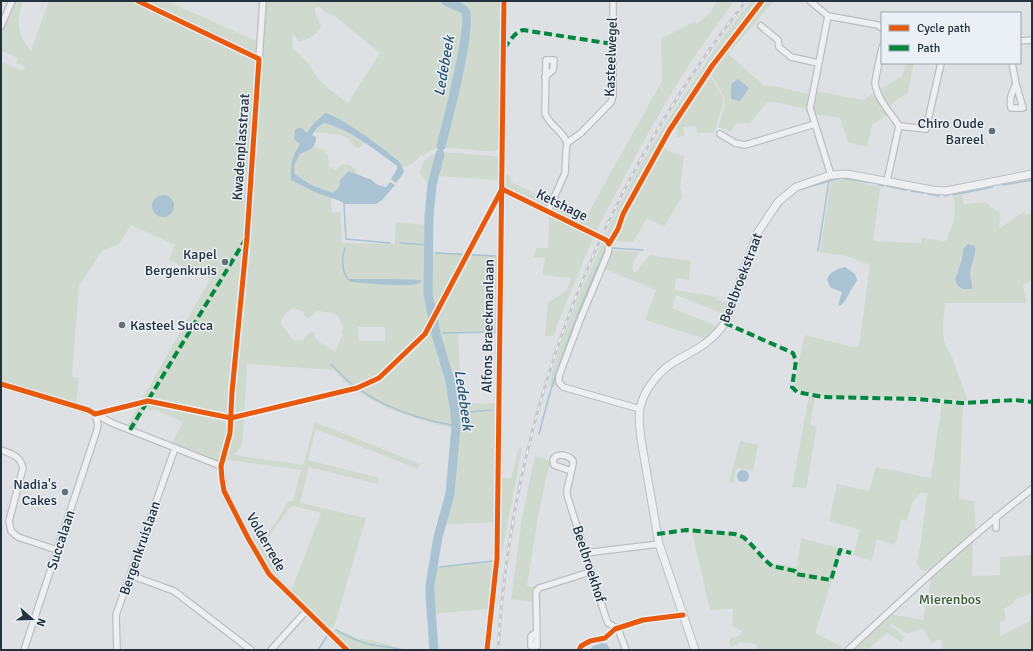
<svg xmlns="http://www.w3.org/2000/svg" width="1033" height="651" font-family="Signika,sans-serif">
  <rect width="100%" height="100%" fill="#dee1e4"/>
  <!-- green -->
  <g fill="#d0d9cd" fill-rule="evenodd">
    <path d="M13 1H23C16 20 17 35 31 51L49 1H167L256 41V53H262L266 1H501L499 149 498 150C477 155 440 139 423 156L421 154C416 162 412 165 403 167L395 157 360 132 331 114 322 115 314 123 296 150 291 180 331 198 332 213 340 212 342 243 395 244 396 222 425 225 429 185 420 173C421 161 430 153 442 152L495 156 498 157 499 180 437 176 434 185 431 243 433 252 497 255 496 331 458 332 462 404 495 403V522L444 525 453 494 458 413 447 364 443 350 440 335 434 320 429 276 430 257H425L424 284 427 313 435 343 447 382 452 428C416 420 356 401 334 370L247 364 243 437 241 447 234 455 303 465 315 422 420 464 418 469 316 429 308 460 379 478 378 484 309 467 300 503 366 518 334 627 329 628 271 574 250 539 254 536 259 542 276 522 288 501H293L301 470 228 460 225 462V455L219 461H216L171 445 183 422 154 409 152 411 146 408 135 429 127 426 210 279 169 260 175 245 131 225 119 244 102 251 79 286 72 377 79 378 76 403 1 380V62L23 71 25 67 16 63 18 58 1 51V29ZM320 7 325 12 333 15 380 53 348 103 329 89 318 78 307 62 293 48 292 44 293 34 299 41H302C310 38 318 34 321 26L315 13V8ZM294 308 304 312V316L308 318 318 311C333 313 339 312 343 328L341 332 343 334 335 351 319 342 315 338V333L311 331 302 340 294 341 281 324C282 316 287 311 294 308ZM358 327H385V341H359ZM293 506 321 513 292 589 281 580 262 548 263 545 290 507Z"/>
    <path d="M717 1H734C722 18 710 34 698 51 660 109 627 170 596 232L560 215 554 209V205L585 219 662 81 661 39 695 21 697 24 711 12Z"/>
    <path d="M751 1H774L728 54 766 87 770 85 815 96 816 91 857 99 864 100 873 93 903 76 905 63H914L908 92 885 109 888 114 872 125 867 147 848 142 840 118 809 113 808 109 768 101 750 123 735 124 731 132 718 127 725 105 724 97 708 69 713 65 708 68 651 159 621 215 616 229 609 238 605 237C628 184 657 135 689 88 708 58 728 29 751 1Z"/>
    <path d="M708 72 723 98V104L714 133H697L696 126 683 127 684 136 677 137 678 130 672 129 664 147 668 151 684 156 680 188 683 195 664 227 647 218 633 242 613 241 624 216 653 161 669 132Z"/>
    <path d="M324 123C338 126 352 135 363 143L361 147 357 148C352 146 352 143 349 139 344 133 322 133 314 132Z"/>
    <path d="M314 146 323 150 328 155 329 166 336 170 342 164 349 165 357 170 355 175 340 180 339 187 333 193 311 185 295 174 294 166 300 154 311 150Z"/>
    <path d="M506 175H509L511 182 550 201 546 208 505 188V177Z"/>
    <path d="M845 179 880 187 873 241 921 243 922 238 945 241 948 238V233C956 223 956 209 954 197L962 195 964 204 986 202 992 208 1000 213 999 229 1023 212 1027 214H1032V281L1023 284 1026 303H945L943 325 944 341 952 357 968 401C949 399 931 397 912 397 885 396 817 402 796 388L795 384 799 360 805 335 853 347 859 346 870 265 846 256 820 252 831 182ZM968 244 975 246C977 257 971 263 970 274 970 278 972 283 973 287L970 289C963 290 960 285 955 280L962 259 963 249Z"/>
    <path d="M549 214 594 236 557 325 554 336H545L548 303 567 290 571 278 542 275 545 258 534 257 536 248H548Z"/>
    <path d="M603 242H604L608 247 557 383 555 387 549 385C561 335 582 289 603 242Z"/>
    <path d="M611 250 639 252C635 258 631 264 633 271L635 273 650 255 691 261 689 280 676 278 674 290 718 297 717 300 729 302 724 314 676 295 672 308 719 327 706 339 645 320 656 290 603 268Z"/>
    <path d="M809 396 815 397 810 425 817 427 806 488 792 487Z"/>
    <path d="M942 403 963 404 959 499 974 501 976 531 931 571 920 570 917 563 921 542 927 493 921 492 912 503 907 521 901 519 897 540 895 545 877 539 872 561 853 555 860 530 829 521 837 484 869 491 876 467 931 478Z"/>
    <path d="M740 441 758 445 753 471 737 468 733 483 729 482Z"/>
    <path d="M519 447 522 448 501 558H499L500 478H511Z"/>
    <path d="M535 456 551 461 549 469H548L538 517 527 586 535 587 533 602 511 599 522 518Z"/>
    <path d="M692 532C706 533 736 530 747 541 756 550 757 558 770 566L771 563 797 567 801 538 842 549 815 633 841 646 844 650H757V644L741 642 732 647 729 643 731 638 739 636 742 631 732 626 733 609 710 610Z"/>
    <path d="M973 539 972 576 1000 575V557L1031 555 1032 593 1014 600 1015 602 1004 609 1006 620 1000 621V636L1032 620V650H941L942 640H937L932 644 922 628 909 634 892 624 890 625 904 637 902 642 887 633 867 650H853L889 614 923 620 932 574Z"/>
    <path d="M494 560 488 609 433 614 432 585 436 567Z"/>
    <path d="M336 629 359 639 371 640 407 650H350L333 632Z"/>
  </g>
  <!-- water -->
  <g fill="#a9c3d2">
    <path d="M738 79 749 88 740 101 731 99V84Z"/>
    <path d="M325 113C338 115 382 147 394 157 399 161 403 166 404 172L396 183 391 179 397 169V166C378 152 347 128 324 123L317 128 312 135 316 137C316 149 310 150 300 154L294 166 295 174 311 185 333 193 339 187 340 180 349 171C354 174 355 173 359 175 363 176 366 179 371 179 374 184 380 186 386 187L390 182 395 185 382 200 376 204H345L340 201 317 193 291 180C290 165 292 156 300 144L294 139 295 130 298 128H302L307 133 314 123Z"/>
    <circle cx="163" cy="206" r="11"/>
    <path d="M968 244 975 246C977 256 971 263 970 273 970 279 973 284 972 289H963L958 286 955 280 962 259 963 249Z"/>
    <path d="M845 267 855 274 857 280 844 302 841 305 838 306 842 292 831 288 827 280C829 271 838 269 845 267Z"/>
    <path d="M348 279H393L421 280 420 283C408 288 365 283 351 282Z"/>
    <circle cx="743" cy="476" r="6"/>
    <path d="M602 643 607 644 610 650H590L593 646Z"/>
  </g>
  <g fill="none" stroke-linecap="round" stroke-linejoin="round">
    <!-- stream -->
    <g stroke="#a9c3d2" stroke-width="1.5">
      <path d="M878 185 883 186"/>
      <path d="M1003 185 1032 180"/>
      <path d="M887 186 906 190"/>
      <path d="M799 190 829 181"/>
      <path d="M911 191 923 193"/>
      <path d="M928 194 939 196"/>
      <path d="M953 195 993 187"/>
      <path d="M944 196 949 195"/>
      <path d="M344 204 346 239 390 243"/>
      <path d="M775 213 781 205"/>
      <path d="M400 243 428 245"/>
      <path d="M345 248C342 257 341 271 348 279"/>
      <path d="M613 248 643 250"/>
      <path d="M818 251 829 181 841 178 872 183"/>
      <path d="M436 253 495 256"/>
      <path d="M743 284 749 269"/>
      <path d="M738 300 742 288"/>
      <path d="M731 317 735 308"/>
      <path d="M443 333 495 332"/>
      <path d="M331 364C362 400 410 418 456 426"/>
      <path d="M455 413 492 410"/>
      <path d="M539 434C544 416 548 398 554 380 569 336 586 292 606 249"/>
      <path d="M433 567H436"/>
      <path d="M440 567 493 561"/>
      <path d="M336 630C345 635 354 640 365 643 377 647 390 646 402 650"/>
      <path d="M318 650 327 636"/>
    </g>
    <!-- river -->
    <g stroke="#a9c3d2" stroke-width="9">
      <path d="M441 146C446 127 473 23 465 11 461 6 451 5 446 1"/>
      <path d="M434 650 430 595V585L438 537 450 494 456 426 455 413 450 381 436 334 428 294 429 216 432 185 440 154"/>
    </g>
    <!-- minor casing -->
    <g stroke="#bcbfc2" stroke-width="8">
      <g id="minor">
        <path d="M138 1 259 59"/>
        <path d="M810 1 828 16 878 25 882 28"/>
        <path d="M828 16 810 108 831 175"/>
        <path d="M1 26 12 1"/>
        <path d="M761 26 778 40 779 47 791 57 818 63"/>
        <path d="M1020 41 1032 40"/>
        <path d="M882 47 875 82C876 98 891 113 899 126"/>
        <path d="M1012 63 1016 84 1023 108H1011C1009 98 1012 93 1016 84"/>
        <path d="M545 77 553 70 554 60H546L545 113C549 126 563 130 567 143"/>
        <path d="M899 126 926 129 941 63"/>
        <path d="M720 134 735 143 745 145 815 124"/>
        <path d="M887 181 899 126"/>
        <path d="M502 189 606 240 609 244 608 253 580 320 559 376V382L563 387 640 409"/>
        <path d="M548 211 565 173 566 152 567 143 581 133 611 102 613 96V1"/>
        <path d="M247 237 263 1"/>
        <path d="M1 384 88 410 112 423 221 466"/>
        <path d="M1 450C12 454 20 456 23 468L9 521 11 531 18 537 57 550"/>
        <path d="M223 459 221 466 224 491 248 538 269 574 347 650"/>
        <path d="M571 471 554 465 553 460 555 457C560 453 570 456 573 461V464L567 490V495L606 618 608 623 618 629 626 650"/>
        <path d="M996 528V517"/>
        <path d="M585 553 659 544"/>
        <path d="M130 575 174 591 251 650"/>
        <path d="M537 632 531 636V646H537L536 592 539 588 590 572"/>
        <path d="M24 650 97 430 98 424 95 414"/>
        <path d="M117 650 116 615 175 448"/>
        <path d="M271 650 306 611"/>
        <path d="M487 650 497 558 504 1"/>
        <path d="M848 650C908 594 967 539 1032 489"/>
      </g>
    </g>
    <!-- tertiary casing -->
    <g stroke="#bcbfc2" stroke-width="9">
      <path id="tertiary" d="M695 650 659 544 641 439C640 430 638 418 640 408 644 390 658 372 674 362 696 349 709 345 725 323L758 232 778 202 796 187 831 175 847 174 932 190 946 191 1032 174"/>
    </g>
    <!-- minor -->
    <use href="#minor" stroke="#edeff1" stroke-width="5.5"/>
    <!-- tertiary -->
    <use href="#tertiary" stroke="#edeff1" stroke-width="7"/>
    <!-- rail casing -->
    <g stroke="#c6c9cc" stroke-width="3">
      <path id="rail" d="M498 650C512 414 599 187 746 1"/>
    </g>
    <!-- rail -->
    <use href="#rail" stroke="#eaf0f5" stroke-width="1.5" stroke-dasharray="4.5" stroke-linecap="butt"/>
    <!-- quiet -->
    <g stroke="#00873e" stroke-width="4" stroke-dasharray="8 4" stroke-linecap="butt">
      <path d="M504 48C510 42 514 32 523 30L613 44"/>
      <path d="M725 323 793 353 796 361 792 387 797 392 823 397 917 399 962 403 1015 400 1032 402"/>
      <path d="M130 430 245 240"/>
      <path d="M657 534 687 530 735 534 743 537 749 542 765 560 772 566 795 571 796 574 831 580 840 550 851 553"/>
    </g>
    <!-- cycleway casing -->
    <g stroke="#eaf0f5" stroke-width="8">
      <g id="cycleway">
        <path d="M138 1 259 59 247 237 232 392 230 433 221 466 222 479 224 491 248 538 269 574 347 650"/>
        <path d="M502 189 606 240 609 244 618 229 623 214 669 131 712 66 762 1"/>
        <path d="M1 384 88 410 95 414 148 401 231 418 357 388 379 378 425 334 501 191"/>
        <path d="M487 650 497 558 504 1"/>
        <path d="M579 650 581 646 590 641 605 638 615 629 643 620 683 615"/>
      </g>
    </g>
    <!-- cycleway -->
    <use href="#cycleway" stroke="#e8590c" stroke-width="5"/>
  </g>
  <!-- markers -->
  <g fill="#656f78" stroke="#eaf0f5" stroke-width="1.5">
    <circle cx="992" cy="131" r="4"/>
    <circle cx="225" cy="262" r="4"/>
    <circle cx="122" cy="325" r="4"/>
    <circle cx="65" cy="492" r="4"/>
  </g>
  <g text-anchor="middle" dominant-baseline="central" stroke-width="3" stroke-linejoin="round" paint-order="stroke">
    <!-- street labels -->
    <g font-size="14" fill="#24313e" stroke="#eaf0f5">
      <text transform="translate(611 57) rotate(-88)">Kasteelwegel</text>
      <text transform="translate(241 147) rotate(-86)">Kwadenplasstraat</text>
      <text transform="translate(562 205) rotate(26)">Ketshage</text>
      <text transform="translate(741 278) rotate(-69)">Beelbroekstraat</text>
      <text transform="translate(488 326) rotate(-89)">Alfons Braeckmanlaan</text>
      <text transform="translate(61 540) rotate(-72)">Succalaan</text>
      <text transform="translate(266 542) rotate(60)">Volderrede</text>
      <text transform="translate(140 548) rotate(-71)">Bergenkruislaan</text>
      <text transform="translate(589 564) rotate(72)">Beelbroekhof</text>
    </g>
    <!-- poi labels -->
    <g font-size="14" fill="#24313e" stroke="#eaf0f5" text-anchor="end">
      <text x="984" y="123">Chiro Oude<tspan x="984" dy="16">Bareel</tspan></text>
      <text x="217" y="254">Kapel<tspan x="217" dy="16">Bergenkruis</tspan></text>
      <text x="130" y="325" text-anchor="start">Kasteel Succa</text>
      <text x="57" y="484">Nadia's<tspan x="57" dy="16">Cakes</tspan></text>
    </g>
    <!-- park labels -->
    <g font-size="14" fill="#3e5b30" stroke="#eaf0f5">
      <text x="950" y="599">Mierenbos</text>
    </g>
    <!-- water labels -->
    <g font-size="15" font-style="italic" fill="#2a5775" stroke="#eaf0f5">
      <text transform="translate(444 66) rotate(-80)">Ledebeek</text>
      <text transform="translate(464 400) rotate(82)">Ledebeek</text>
    </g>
  </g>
  <!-- border -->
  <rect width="1033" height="651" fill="none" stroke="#24313e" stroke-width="4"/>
  <!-- legend -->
  <rect x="881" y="12" width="140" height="52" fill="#eaf0f5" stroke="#9ba4ac"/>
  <rect x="889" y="25" width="20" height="6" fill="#e8590c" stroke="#9ba4ac"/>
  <text x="917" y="32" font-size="12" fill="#24313e">Cycle path</text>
  <rect x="889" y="45" width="20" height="6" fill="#00873e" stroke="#9ba4ac"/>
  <text x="917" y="52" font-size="12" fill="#24313e">Path</text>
  <!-- north arrow -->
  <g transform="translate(32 619) rotate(110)" stroke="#eaf0f5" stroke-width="3" paint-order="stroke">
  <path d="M0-3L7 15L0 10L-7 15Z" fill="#24313e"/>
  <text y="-6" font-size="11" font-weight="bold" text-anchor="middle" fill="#24313e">N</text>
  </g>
</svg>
